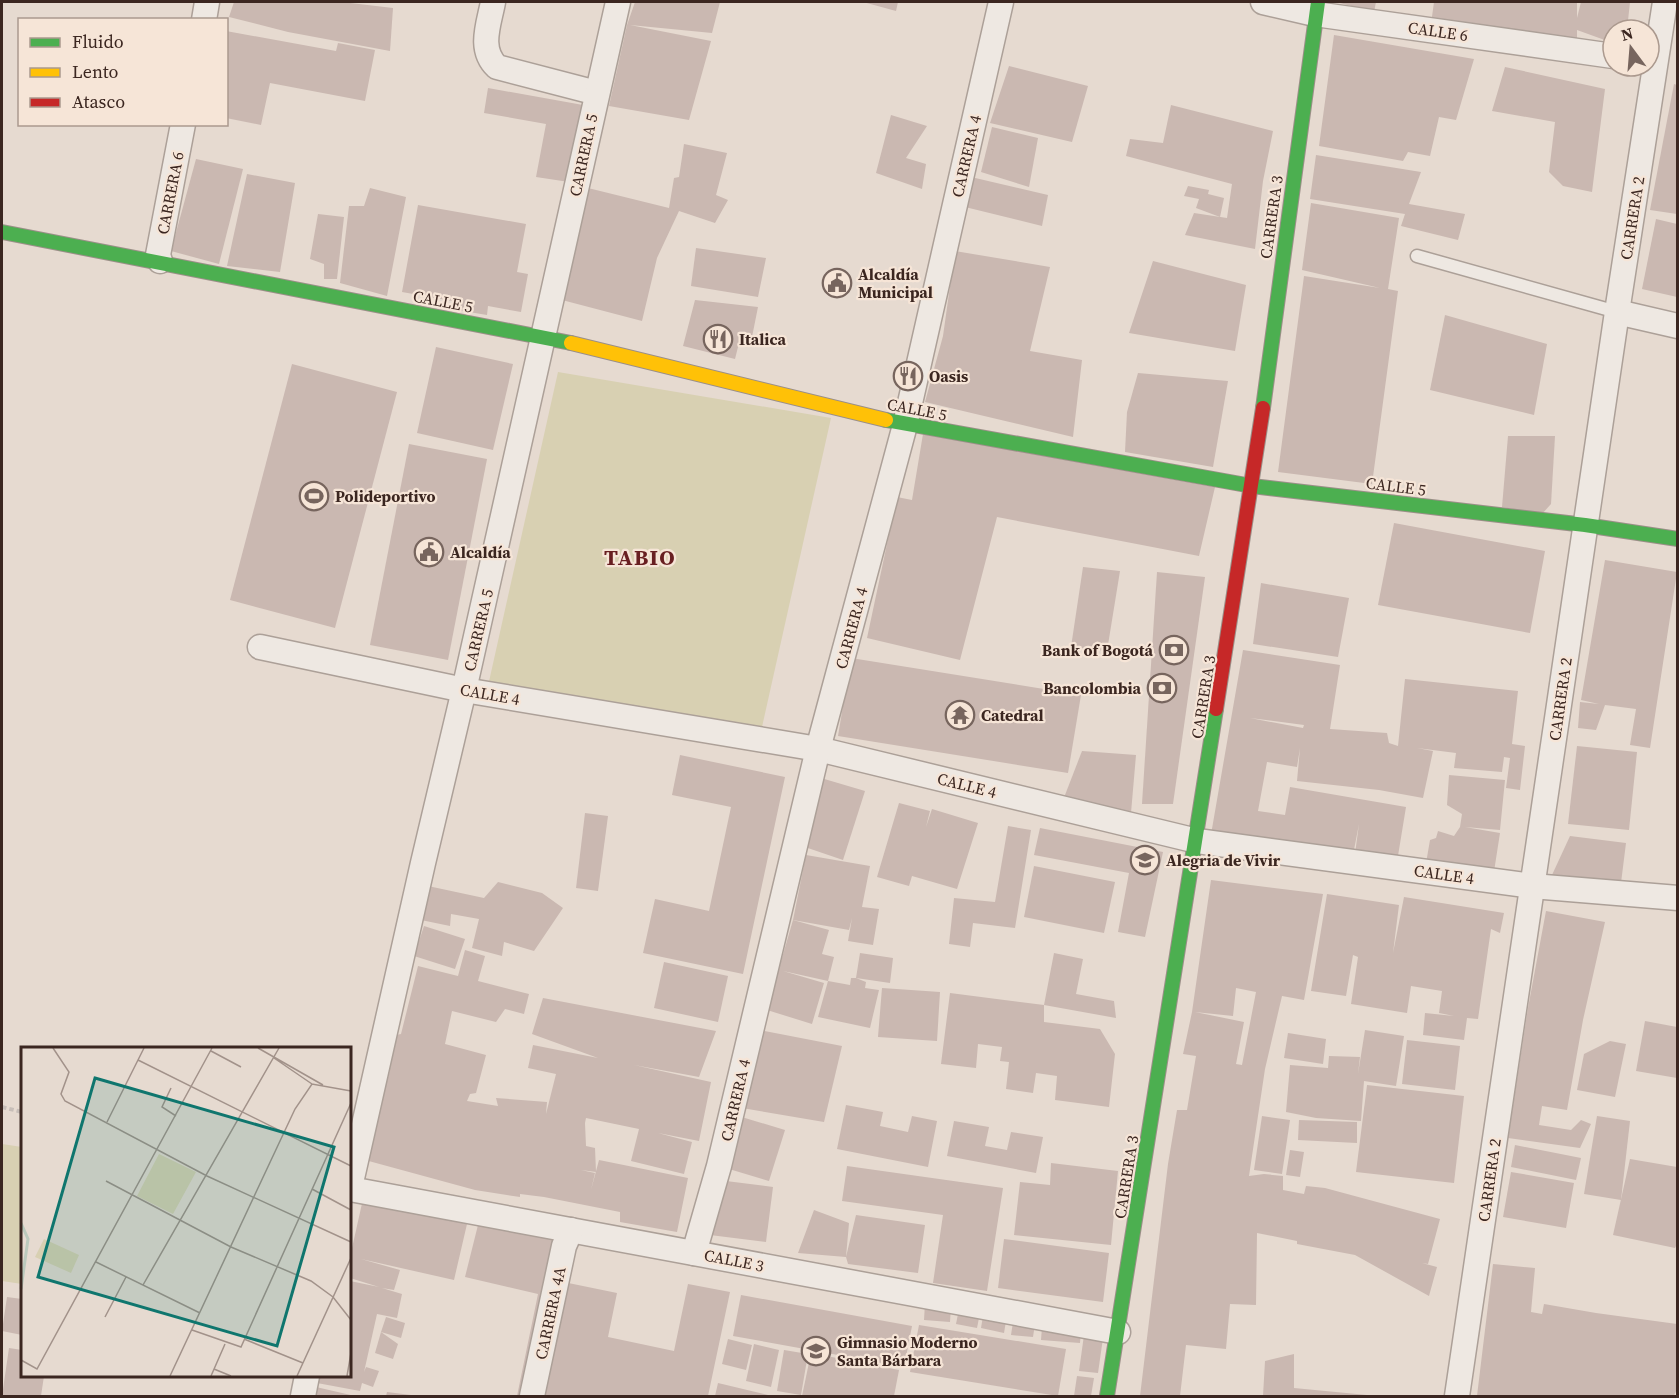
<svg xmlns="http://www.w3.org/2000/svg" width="1679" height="1398" font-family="'Source Serif 4',serif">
  <rect width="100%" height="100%" fill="#e6dad0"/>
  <!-- green -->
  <g fill="#d8d0b2">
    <path d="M558 372 831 418 760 736 488 686Z"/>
    <path d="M2 1144 22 1147V1284L2 1281Z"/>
  </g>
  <!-- building -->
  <g fill="#cab8b1" fill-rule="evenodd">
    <path d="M234 2H342L393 8 390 51 288 32 229 17Z"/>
    <path d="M635 2H720L712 33 630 25 711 41 689 120 609 106 627 25Z"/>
    <path d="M863 2H898L896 11Z"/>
    <path d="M1336 2H1376L1374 12Z"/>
    <path d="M1434 2H1577V18L1581 2H1630L1627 30H1613V43L1577 30V39L1431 24Z"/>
    <path d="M226 31 336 51 338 43 375 50 365 101 270 83 261 125 226 118Z"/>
    <path d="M1334 35 1474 59 1456 120 1439 117 1430 156 1408 152 1403 161 1319 146Z"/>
    <path d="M1009 66 1088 86 1072 142 990 123Z"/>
    <path d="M1505 67 1605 89 1592 192 1563 186 1549 172 1555 122 1492 111Z"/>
    <path d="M1674 84 1677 85V214L1650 210Z"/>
    <path d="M488 88 583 105 569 182 536 177 546 124 484 113Z"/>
    <path d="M1171 105 1273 131 1263 181 1255 249 1185 235 1194 213 1227 218 1232 184 1126 156 1130 139 1163 143Z"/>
    <path d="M891 115 927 126 906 158 926 164 922 189 876 173Z"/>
    <path d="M992 127 1038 138 1029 187 981 172Z"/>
    <path d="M684 144 727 153 716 195 728 200 715 223 679 211 657 258 642 321 562 300 588 188 669 208 674 178 679 177Z"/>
    <path d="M1316 155 1421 172 1409 204 1465 214 1458 240 1401 226 1405 214 1310 199Z"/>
    <path d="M196 159 243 169 219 264 171 251Z"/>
    <path d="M247 174 295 183 280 272 227 266Z"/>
    <path d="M971 177 1048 195 1042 226 965 207Z"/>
    <path d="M1188 186 1209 190 1208 194 1224 198 1220 217 1196 208 1199 199 1184 196Z"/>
    <path d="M370 188 406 197 387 296 340 283 349 206H364Z"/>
    <path d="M1311 203 1399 218 1388 289 1398 291 1372 484 1278 472 1304 276 1380 288 1302 270Z"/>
    <path d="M418 205 526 224 517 272 528 274 521 312 488 306 487 315 457 310 458 302 402 292Z"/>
    <path d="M318 214 344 217 337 279H324V264L310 259Z"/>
    <path d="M1656 219 1677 224V297L1642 289Z"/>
    <path d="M696 248 766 258 758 297 691 286Z"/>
    <path d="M955 251 1050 267 1030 351 1082 360 1073 437 925 402 943 336Z"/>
    <path d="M1153 261 1246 285 1235 351 1129 333Z"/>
    <path d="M695 300 758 307 752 337 741 335 735 359 683 346Z"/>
    <path d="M1445 315 1547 344 1534 415 1430 390Z"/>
    <path d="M436 347 513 364 493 450 417 433Z"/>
    <path d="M292 364 397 392 335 628 230 600Z"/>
    <path d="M1138 373 1228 381 1213 467 1125 452 1127 412Z"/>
    <path d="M923 434 1215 487 1199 556 997 517 960 660 867 638 897 497 912 500Z"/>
    <path d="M1508 436H1555L1551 504 1542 514 1502 507Z"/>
    <path d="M409 444 487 459 448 660 370 645Z"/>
    <path d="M1394 523 1545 551 1530 633 1378 605Z"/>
    <path d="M1605 560 1677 572 1650 748 1630 745 1636 709 1605 705 1596 730 1578 728 1580 702 1599 704 1581 700Z"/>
    <path d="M1083 567 1120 571 1107 651 1071 647Z"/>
    <path d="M1157 572 1205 577 1173 804H1142Z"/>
    <path d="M1261 583 1349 598 1338 657 1253 644Z"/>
    <path d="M1243 650 1340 665 1330 729 1387 733 1389 743 1398 746 1405 679 1518 691 1512 744 1525 746 1520 790 1506 788 1510 758 1504 757 1502 772 1454 768 1456 753 1417 748 1433 751 1423 798 1379 790 1297 781 1300 748 1297 767 1267 762 1258 811 1285 815 1290 787 1406 807 1396 868 1354 861 1359 824 1353 855 1209 846ZM1250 718 1304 725 1303 728Z"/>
    <path d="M851 658 1081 695 1068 773 838 736Z"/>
    <path d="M1577 746 1637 752 1629 830 1568 824Z"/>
    <path d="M1082 751 1136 755 1131 813 1060 808Z"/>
    <path d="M680 755 785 777 743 974 643 953 655 899 709 911 731 807 672 795Z"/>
    <path d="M1449 775 1505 780 1500 830 1465 827 1500 833 1493 878 1425 869 1430 840 1436 838 1438 831 1454 836 1460 827 1462 814 1447 805Z"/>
    <path d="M821 778 865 791 843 860 799 845Z"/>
    <path d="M899 803 930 811 926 827 932 809 978 823 957 889 912 876 909 886 877 877Z"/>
    <path d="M585 813 608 816 598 891 576 888Z"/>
    <path d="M1008 826 1031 830 1015 928 973 923 970 947 949 944 954 898 995 902Z"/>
    <path d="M1040 828 1163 852 1145 937 1118 932 1129 873 1034 855Z"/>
    <path d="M1570 836 1626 843 1621 883 1552 875Z"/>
    <path d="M806 855 870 866 862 907 879 909 873 945 848 941 852 918 849 930 793 920Z"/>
    <path d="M1034 866 1115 882 1104 933 1024 917Z"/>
    <path d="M1211 880 1323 894 1304 1000 1282 996 1265 1069 1249 1176 1264 1174 1283 1176V1190L1304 1194 1306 1186 1325 1188 1440 1219 1428 1264 1422 1263 1437 1267 1429 1296 1355 1255 1297 1244V1241L1257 1233 1256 1305 1230 1304 1226 1349 1186 1345 1180 1396H1140L1168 1164 1177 1110H1187L1196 1056 1183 1054 1192 1012ZM1236 988 1256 992 1242 1065 1236 1064 1244 1022 1195 1012 1233 1016Z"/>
    <path d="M498 882 542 893 563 908 534 951 504 942 502 956 472 948 479 919 451 914 450 926 421 920 428 886 484 898Z"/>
    <path d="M1327 894 1399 905 1393 953 1404 897 1504 913 1500 933 1491 929 1478 1019 1467 1018 1464 1040 1423 1035 1425 1013 1454 1016 1439 1013 1442 991 1411 986 1407 1013 1351 1004 1358 957 1353 955 1346 996 1311 991Z"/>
    <path d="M1546 911 1605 922 1583 1020 1567 1110 1542 1106 1539 1125 1571 1130 1581 1120 1591 1124 1580 1148 1508 1138 1528 1008Z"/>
    <path d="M793 920 829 930 822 954 834 957 828 981 850 985 851 978H856L860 953 893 958 890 983 856 978 866 982 865 988 879 990 870 1028 818 1017 828 981 783 971 824 983 812 1024 767 1010Z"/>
    <path d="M424 926 465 939 455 969 414 956Z"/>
    <path d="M465 950 485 956 478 981 529 994 524 1014 505 1009 496 1022 452 1011 445 1044 486 1055 476 1093 470 1094 467 1101 498 1106 496 1098 547 1102 546 1114 556 1074 528 1068 533 1045 598 1058 532 1034 543 998 716 1031 699 1077 634 1065 711 1082 699 1141 658 1133 692 1142 684 1174 631 1161 639 1129 586 1118 585 1123 586 1146 595 1148 596 1172 581 1170 595 1173 591 1190 599 1160 688 1178 677 1232 620 1222V1212L544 1197 520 1194V1197L475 1190 365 1160 389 1074 396 1035 401 1034 418 966 458 976Z"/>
    <path d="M1054 953 1083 959 1076 994 1114 1001 1116 1018 1044 1005Z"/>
    <path d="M664 962 728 976 718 1022 654 1008Z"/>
    <path d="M882 988 940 992 937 1041 878 1037Z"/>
    <path d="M950 993 1044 1005V1022L1100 1029 1115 1054 1109 1107 1055 1100 1057 1076 1036 1073 1033 1093 1006 1089 1009 1062 1000 1061 1002 1047 978 1044 976 1068 941 1064Z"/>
    <path d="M1645 1021 1677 1027V1078L1636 1071Z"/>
    <path d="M759 1030 842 1046 824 1122 742 1108Z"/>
    <path d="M1365 1030 1404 1036 1396 1086 1364 1081 1361 1121 1316 1118 1286 1112 1290 1065 1328 1068 1329 1056 1360 1057 1358 1074Z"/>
    <path d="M1288 1033 1326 1039 1323 1064 1284 1058Z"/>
    <path d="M1407 1040 1460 1046 1455 1090 1402 1084Z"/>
    <path d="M1610 1041 1626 1044 1615 1097 1577 1090 1584 1054Z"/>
    <path d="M1367 1085 1464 1096 1454 1183 1356 1172Z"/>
    <path d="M846 1105 883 1112 880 1126 908 1132 912 1116 937 1121 928 1167 837 1149Z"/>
    <path d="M735 1115 785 1130 769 1181 719 1166Z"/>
    <path d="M1262 1116 1290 1120 1282 1174 1254 1170Z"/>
    <path d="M1597 1116 1630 1121 1621 1200 1584 1194Z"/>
    <path d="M1299 1120 1357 1122V1143L1298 1140Z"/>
    <path d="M954 1121 989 1127 985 1146 1007 1150 1011 1132 1043 1137 1036 1173 947 1156Z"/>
    <path d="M1515 1145 1581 1158 1576 1180 1511 1167Z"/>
    <path d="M1290 1150 1304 1152 1300 1177 1286 1175Z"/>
    <path d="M1630 1159 1677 1167V1244L1675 1248 1613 1235Z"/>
    <path d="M1051 1163 1118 1171 1111 1245 1014 1235 1020 1182 1050 1185Z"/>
    <path d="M847 1166 1003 1188 987 1291 933 1283 943 1215 842 1201Z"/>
    <path d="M1511 1172 1574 1183 1566 1228 1503 1217Z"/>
    <path d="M718 1180 773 1187 766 1242 710 1235Z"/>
    <path d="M363 1199 467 1224 454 1280 361 1259 400 1270 394 1290 382 1288 402 1294 397 1318 377 1314 364 1372 366 1367 379 1371 373 1387 362 1383 360 1391 317 1383 319 1376H350V1281L379 1287 350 1278V1257Z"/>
    <path d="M814 1210 849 1223 846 1257 856 1215 925 1225 918 1273 848 1264 846 1257 798 1253Z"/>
    <path d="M479 1221 553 1238 544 1278 617 1293 608 1337 674 1351 688 1284 730 1292 708 1396H517L538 1294 465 1277Z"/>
    <path d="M1004 1239 1109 1253 1103 1302 998 1288Z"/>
    <path d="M1493 1264 1535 1268 1531 1312 1542 1314 1544 1304 1596 1313 1677 1324V1389L1674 1396H1477Z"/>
    <path d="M741 1295 912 1326 904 1367 733 1336Z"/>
    <path d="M7 1297 22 1299V1335L2 1331Z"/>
    <path d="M925 1303 951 1306 950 1322 924 1320Z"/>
    <path d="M959 1309 980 1313 977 1328 956 1324Z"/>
    <path d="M983 1316 1006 1321 1004 1333 981 1328Z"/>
    <path d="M386 1317 405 1323 401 1338 381 1332Z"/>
    <path d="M1013 1322 1035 1324 1033 1337 1011 1335Z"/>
    <path d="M919 1325 1066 1349 1058 1396 910 1372Z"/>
    <path d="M1042 1327 1081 1330 1080 1343 1041 1340Z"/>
    <path d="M381 1332 398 1344 393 1359 375 1353Z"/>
    <path d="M1084 1335 1103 1338 1098 1373 1079 1371Z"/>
    <path d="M728 1339 752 1345 746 1370 722 1364Z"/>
    <path d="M754 1344 779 1350 771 1387 746 1381Z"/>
    <path d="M9 1348 22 1350V1376H44L41 1396H2Z"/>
    <path d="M784 1350 808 1354 801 1395 777 1391Z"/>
    <path d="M811 1353 899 1370 894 1396H802Z"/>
    <path d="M1294 1354V1388L1367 1395V1396H1263L1265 1361Z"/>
    <path d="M1077 1376 1094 1378 1091 1396H1074Z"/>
    <path d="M718 1383 772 1396H715Z"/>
    <path d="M316 1387 355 1396H314Z"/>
    <path d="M387 1392 411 1395V1396H386Z"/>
  </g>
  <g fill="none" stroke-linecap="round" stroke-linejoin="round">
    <!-- lane casing -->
    <g stroke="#aca098" stroke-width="15">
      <path id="lane" d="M1417 256 1617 312"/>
    </g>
    <!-- street casing -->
    <g stroke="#aca098" stroke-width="27">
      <g id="street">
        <path d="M493 2C489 24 478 49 497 67L597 93"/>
        <path d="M1263 2 1315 14 1613 56"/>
        <path d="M204 20 207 2"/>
        <path d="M160 261 158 255 183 124"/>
        <path d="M1617 312 1678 326"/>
        <path d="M260 647 464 690 818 749 1197 841 1532 886 1678 898"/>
        <path d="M350 1187 423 863 464 690 618 2"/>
        <path d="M350 1189 1118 1332"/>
        <path d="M694 1253 719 1166 818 749 905 425 1001 2"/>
        <path d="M303 1396 307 1376"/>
        <path d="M532 1396 564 1246 571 1230"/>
        <path d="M1457 1396 1617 312 1665 2"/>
      </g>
    </g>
    <!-- fast casing -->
    <g stroke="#9b8f88" stroke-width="16">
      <g id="fast">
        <path d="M2 232 571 343"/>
        <path d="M1263 408 1318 2"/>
        <path d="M886 420 1252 486 1585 525 1678 539"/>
        <path d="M1107 1396 1216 709"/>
      </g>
    </g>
    <!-- slow casing -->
    <g stroke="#9b8f88" stroke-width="16">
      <path id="slow" d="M571 343 886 420"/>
    </g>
    <!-- jam casing -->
    <g stroke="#9b8f88" stroke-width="16">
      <path id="jam" d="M1216 709 1263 408"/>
    </g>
    <!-- path -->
    <path stroke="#c7beb8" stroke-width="4" stroke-dasharray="4.5 3" stroke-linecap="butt" d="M2 1107 22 1112"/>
    <!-- lane -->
    <use href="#lane" stroke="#eee8e2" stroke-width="12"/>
    <!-- street -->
    <use href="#street" stroke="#eee8e2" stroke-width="24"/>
    <!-- fast -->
    <use href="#fast" stroke="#4caf50" stroke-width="14"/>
    <!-- slow -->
    <use href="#slow" stroke="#ffc107" stroke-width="14"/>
    <!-- jam -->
    <use href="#jam" stroke="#c62828" stroke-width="14"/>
  </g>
  <!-- icons -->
  <defs>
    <g id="civic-ring" transform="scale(1.5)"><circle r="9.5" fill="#f6e5d7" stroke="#77655e" stroke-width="1.5"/><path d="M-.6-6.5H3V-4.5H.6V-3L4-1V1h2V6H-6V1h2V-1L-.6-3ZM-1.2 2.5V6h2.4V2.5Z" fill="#77655e"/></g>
    <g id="restaurant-ring" transform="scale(1.5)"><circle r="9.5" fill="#f6e5d7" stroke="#77655e" stroke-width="1.5"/><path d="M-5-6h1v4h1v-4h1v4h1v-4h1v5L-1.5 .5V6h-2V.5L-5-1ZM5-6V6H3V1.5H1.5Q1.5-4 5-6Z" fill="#77655e"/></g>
    <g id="stadium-ring" transform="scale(1.5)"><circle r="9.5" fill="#f6e5d7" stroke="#77655e" stroke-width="1.5"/><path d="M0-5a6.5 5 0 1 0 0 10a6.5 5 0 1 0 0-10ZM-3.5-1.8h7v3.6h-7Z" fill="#77655e"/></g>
    <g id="bank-ring" transform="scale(1.5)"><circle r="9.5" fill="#f6e5d7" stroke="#77655e" stroke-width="1.5"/><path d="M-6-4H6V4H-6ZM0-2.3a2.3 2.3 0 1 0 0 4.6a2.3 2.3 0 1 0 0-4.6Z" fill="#77655e"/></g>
    <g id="temple-ring" transform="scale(1.5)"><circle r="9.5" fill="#f6e5d7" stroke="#77655e" stroke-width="1.5"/><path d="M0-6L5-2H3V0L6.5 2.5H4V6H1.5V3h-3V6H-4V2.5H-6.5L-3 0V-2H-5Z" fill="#77655e"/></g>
    <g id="school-ring" transform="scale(1.5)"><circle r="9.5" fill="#f6e5d7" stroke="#77655e" stroke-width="1.5"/><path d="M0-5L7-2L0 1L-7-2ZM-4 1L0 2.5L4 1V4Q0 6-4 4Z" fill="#77655e"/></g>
  </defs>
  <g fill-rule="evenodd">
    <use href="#civic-ring" x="837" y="283"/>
    <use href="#restaurant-ring" x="718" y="339"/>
    <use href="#restaurant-ring" x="908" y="376"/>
    <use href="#stadium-ring" x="314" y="496"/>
    <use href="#civic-ring" x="429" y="552"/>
    <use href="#bank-ring" x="1174" y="650"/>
    <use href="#bank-ring" x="1162" y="688"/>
    <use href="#temple-ring" x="960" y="715"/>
    <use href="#school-ring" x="1145" y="860"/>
    <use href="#school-ring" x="816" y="1351"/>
  </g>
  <g text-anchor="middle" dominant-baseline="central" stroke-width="4.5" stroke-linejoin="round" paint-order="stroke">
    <!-- street labels -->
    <g font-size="16" fill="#3b2620" stroke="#f6e5d7">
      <text transform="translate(1438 31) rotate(8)">CALLE 6</text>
      <text transform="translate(583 155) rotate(-78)">CARRERA 5</text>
      <text transform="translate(966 156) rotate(-77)">CARRERA 4</text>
      <text transform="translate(170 193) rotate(-79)">CARRERA 6</text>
      <text transform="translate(1271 217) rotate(-82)">CARRERA 3</text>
      <text transform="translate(1632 218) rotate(-81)">CARRERA 2</text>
      <text transform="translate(443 301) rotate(11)">CALLE 5</text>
      <text transform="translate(917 409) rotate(11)">CALLE 5</text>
      <text transform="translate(1396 486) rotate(7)">CALLE 5</text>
      <text transform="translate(851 628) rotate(-75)">CARRERA 4</text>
      <text transform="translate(478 630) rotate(-77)">CARRERA 5</text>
      <text transform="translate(490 694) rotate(10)">CALLE 4</text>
      <text transform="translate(1203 697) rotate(-81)">CARRERA 3</text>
      <text transform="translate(1560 699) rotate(-82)">CARRERA 2</text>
      <text transform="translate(967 785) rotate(14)">CALLE 4</text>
      <text transform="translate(1444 874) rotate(8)">CALLE 4</text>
      <text transform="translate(735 1100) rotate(-77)">CARRERA 4</text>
      <text transform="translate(1126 1177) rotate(-81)">CARRERA 3</text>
      <text transform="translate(1489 1180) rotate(-82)">CARRERA 2</text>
      <text transform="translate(734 1260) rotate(11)">CALLE 3</text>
      <text transform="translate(550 1313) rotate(-78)">CARRERA 4A</text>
    </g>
    <!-- poi labels -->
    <g font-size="16" font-weight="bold" fill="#3b2620" stroke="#f6e5d7" text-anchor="start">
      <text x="858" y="274">Alcaldía<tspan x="858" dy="18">Municipal</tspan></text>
      <text x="739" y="339">Italica</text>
      <text x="929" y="376">Oasis</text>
      <text x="335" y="496">Polideportivo</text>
      <text x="450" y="552">Alcaldía</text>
      <text x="1153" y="650" text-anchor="end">Bank of Bogotá</text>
      <text x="1141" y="688" text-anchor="end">Bancolombia</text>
      <text x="981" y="715">Catedral</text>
      <text x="1166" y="860">Alegria de Vivir</text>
      <text x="837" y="1342">Gimnasio Moderno<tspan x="837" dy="18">Santa Bárbara</tspan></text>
    </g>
    <!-- district labels -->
    <g font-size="22" font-weight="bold" letter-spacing="1.5" fill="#681f21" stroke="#f6e5d7">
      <text x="640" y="557">TABIO</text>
    </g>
  </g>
  <!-- overview -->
  <g transform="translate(21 1047)">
    <rect width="330" height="330" fill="#e6dad0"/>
    <path d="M138 107 175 125 152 167 116 149ZM23 192 58 208 50 226 14 210Z" fill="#d8d0b2"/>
    <path fill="none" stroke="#bbc9bc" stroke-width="3" d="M0 176 7 192 0 242"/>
    <path fill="none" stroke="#a2928a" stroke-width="1.5" d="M32 1 48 25 40 47 44 54 186 129 330 195M237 1 302 38M190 4 220 20M253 11 291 37M117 13 330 119M150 41 141 60 155 69M86 75 123 1M85 134 210 200 290 234 312 250 330 273M291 142 330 163M75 215 179 266M122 238 258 1M84 270 105 230M171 283 220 300 330 56M223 292 282 316M0 313 16 322 191 1M193 322 210 329M149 329 274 62 291 37 330 44M190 329 204 297M276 329 330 211M326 329 330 306"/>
    <path fill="#0f766e" fill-opacity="0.15" stroke="#0f766e" stroke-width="3" d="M74 31 313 100 256 299 17 230Z"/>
    <rect width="330" height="330" fill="none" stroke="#3b2620" stroke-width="3"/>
  </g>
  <!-- border -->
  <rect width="1679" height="1398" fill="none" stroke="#3b2620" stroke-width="6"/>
  <!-- legend -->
  <rect x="18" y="18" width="210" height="108" fill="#f6e5d7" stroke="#ab998e" stroke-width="1.5"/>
  <rect x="30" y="38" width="30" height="9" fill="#4caf50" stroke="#ab998e" stroke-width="1.5"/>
  <text x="72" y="48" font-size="18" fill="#3b2620">Fluido</text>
  <rect x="30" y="68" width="30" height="9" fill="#ffc107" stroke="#ab998e" stroke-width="1.5"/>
  <text x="72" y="78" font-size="18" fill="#3b2620">Lento</text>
  <rect x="30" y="98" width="30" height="9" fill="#c62828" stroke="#ab998e" stroke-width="1.5"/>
  <text x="72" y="108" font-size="18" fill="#3b2620">Atasco</text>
  <!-- north arrow -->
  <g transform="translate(1631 48) rotate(344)"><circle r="28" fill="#f6e5d7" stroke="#ab998e" stroke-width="1.5"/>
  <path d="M0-4.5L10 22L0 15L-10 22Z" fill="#77655e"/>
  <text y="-9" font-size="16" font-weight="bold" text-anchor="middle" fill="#3b2620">N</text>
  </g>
</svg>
